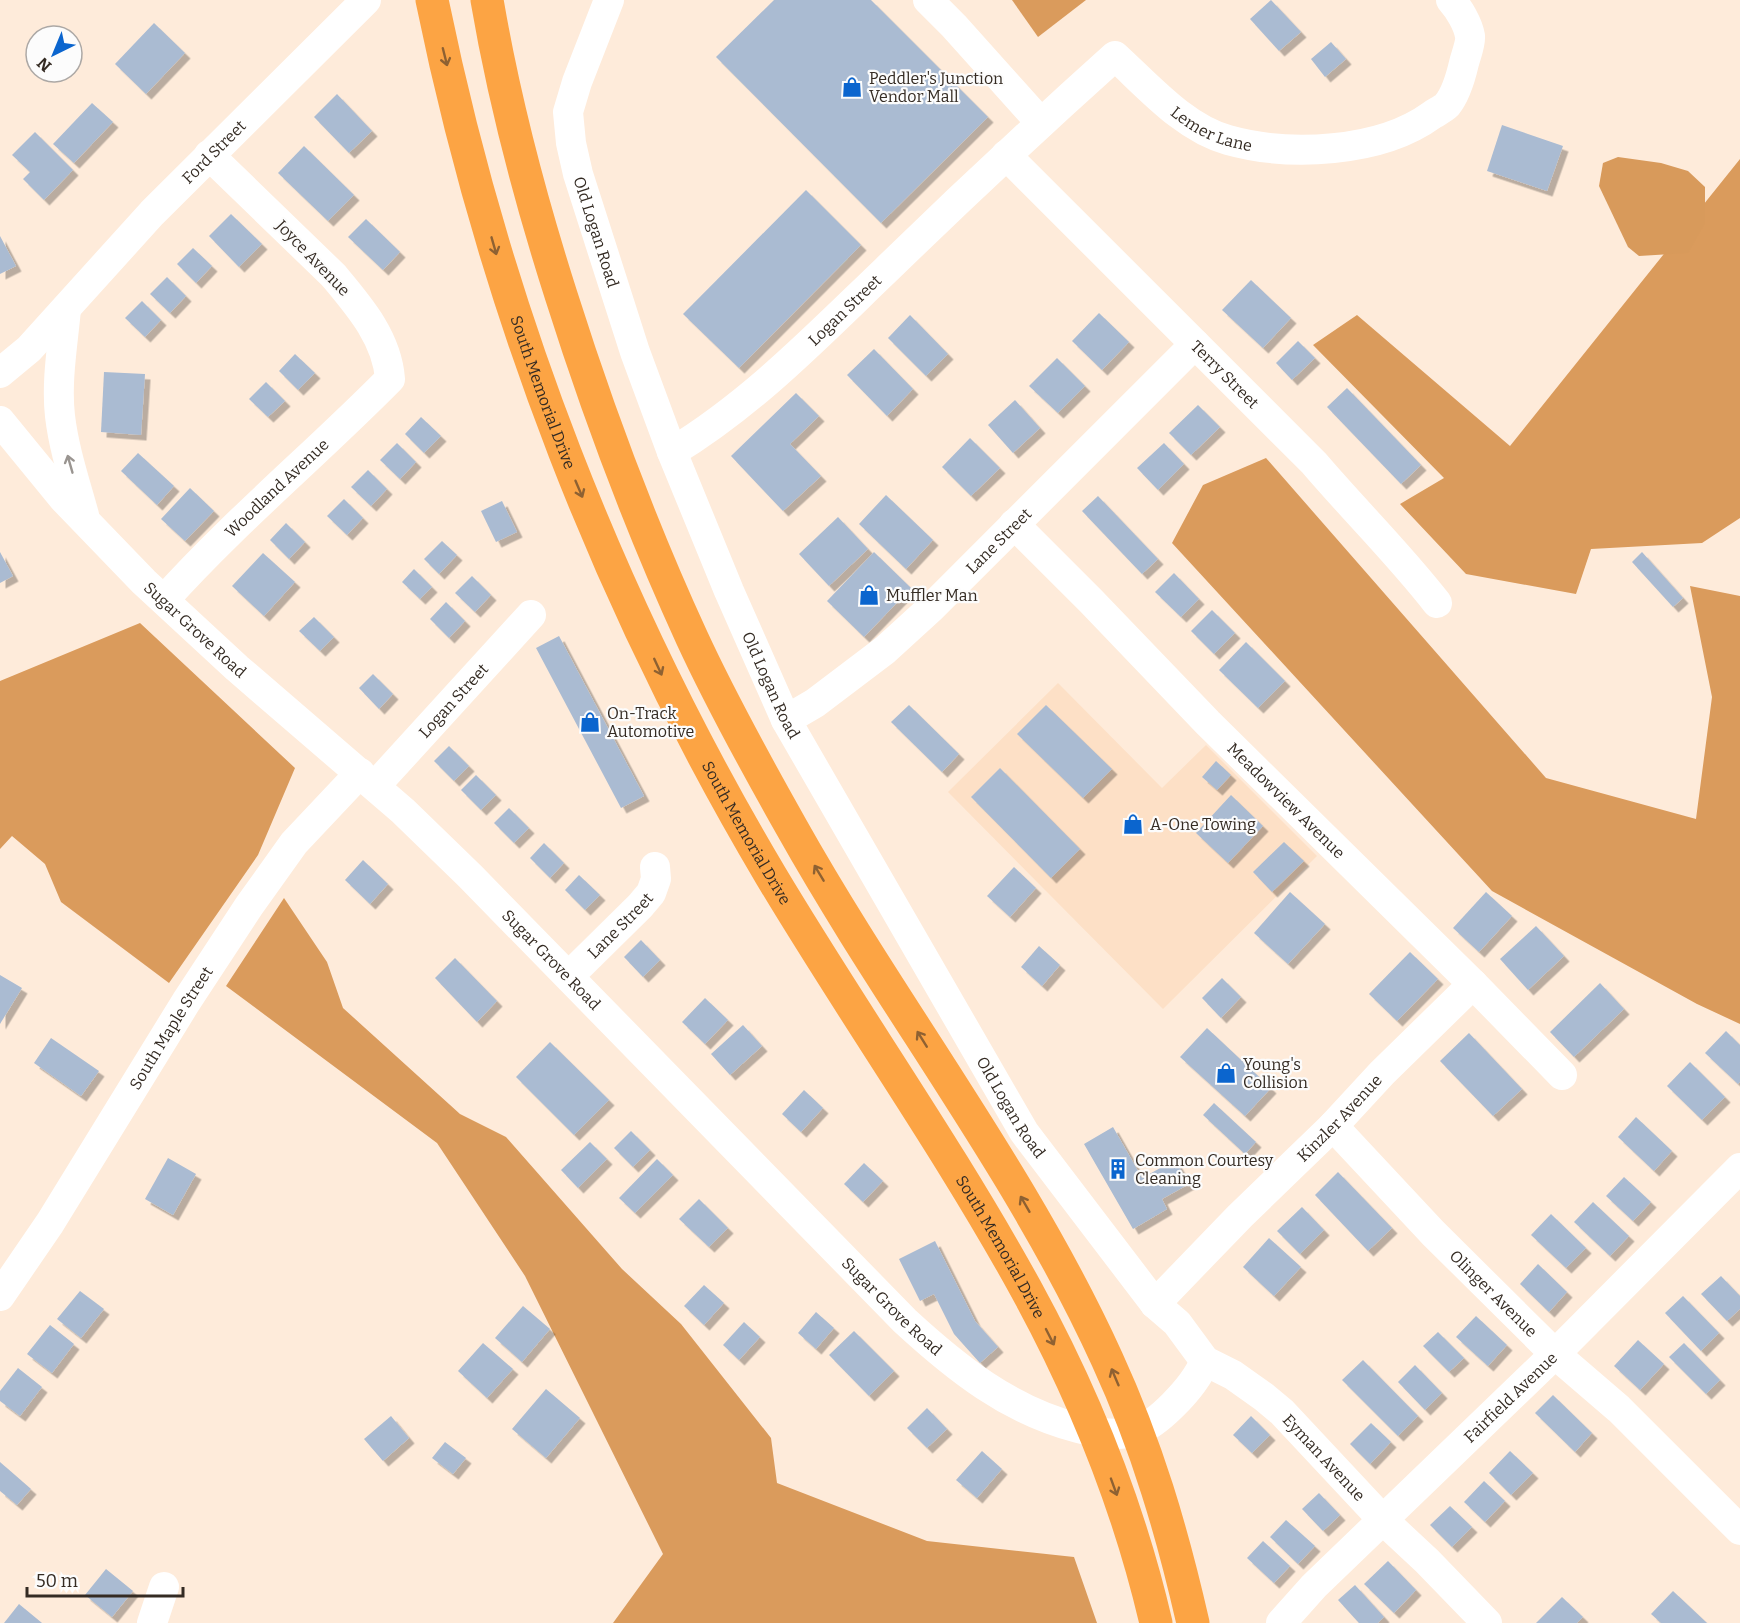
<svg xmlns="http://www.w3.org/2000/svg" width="1740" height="1623" font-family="Bitter,serif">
  <defs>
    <filter id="shadow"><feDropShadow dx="5.5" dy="5.5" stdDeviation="0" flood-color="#0004"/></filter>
  </defs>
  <rect width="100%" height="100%" fill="#feebda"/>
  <!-- built -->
  <path fill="#fde0c6" d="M1058 683 1162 788 1206 745 1317 856 1163 1009 948 792Z"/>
  <!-- forest -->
  <g fill="#da9b5c">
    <path d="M1012 0H1086L1038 37Z"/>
    <path d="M1740 159V518L1702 543 1591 549 1576 594 1466 574 1400 504 1444 478 1313 345 1357 315 1510 446Z"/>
    <path d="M1266 458 1546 778 1696 819 1712 697 1690 586 1740 596V1024L1697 1004 1492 891 1172 543 1203 485Z"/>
    <path d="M140 623 295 768 258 855 169 983 61 902 45 864 12 836 0 849V681Z"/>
    <path d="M284 898 327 962 343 1008 460 1114 506 1137 622 1269 681 1324 771 1438 777 1483 927 1541 1074 1557 1097 1623H613L663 1554 525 1276 437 1143 226 986Z"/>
  </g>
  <!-- water -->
  <path fill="#d89a5b" d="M1618 157 1661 163 1688 171 1705 187V223L1688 253 1639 256 1628 247 1599 186 1603 163Z"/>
  <!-- building -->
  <g fill="#aabbd2" filter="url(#shadow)">
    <path d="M774 0H871L988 117 881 223 716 57Z"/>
    <path d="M1271 0 1301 32 1279 51 1250 19Z"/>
    <path d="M154 23 185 53 146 94 115 64Z"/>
    <path d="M1331 42 1346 59 1325 77 1311 59Z"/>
    <path d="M337 94 372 131 349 153 314 117Z"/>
    <path d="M92 103 113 122 74 163 53 144Z"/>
    <path d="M1502 125 1563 146 1547 191 1487 171Z"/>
    <path d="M35 132 73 170 44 200 23 179 30 172 12 155Z"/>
    <path d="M304 146 354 195 328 221 278 173Z"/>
    <path d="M806 190 861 245 739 368 683 314Z"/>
    <path d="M231 214 262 244 239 267 209 236Z"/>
    <path d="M366 219 400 252 383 270 348 237Z"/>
    <path d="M0 236 16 266 0 274Z"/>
    <path d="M193 248 212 266 196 283 177 264Z"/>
    <path d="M167 277 186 296 170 313 150 294Z"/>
    <path d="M1251 280 1291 318 1263 348 1222 310Z"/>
    <path d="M142 301 161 320 145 337 125 318Z"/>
    <path d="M1099 313 1129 342 1102 370 1072 341Z"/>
    <path d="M910 315 948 354 926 376 888 338Z"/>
    <path d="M1298 341 1315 358 1292 380 1276 363Z"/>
    <path d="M874 349 913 389 887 416 847 375Z"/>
    <path d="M295 354 315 373 298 390 279 371Z"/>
    <path d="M1057 358 1085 386 1058 413 1029 386Z"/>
    <path d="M104 372 145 374 141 435 101 432Z"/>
    <path d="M266 382 285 401 268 417 249 399Z"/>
    <path d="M1347 388 1421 465 1401 484 1327 407Z"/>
    <path d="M796 393 819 416 790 444 821 476 783 511 731 456Z"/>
    <path d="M1015 400 1040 428 1013 453 988 425Z"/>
    <path d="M1198 405 1220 427 1191 455 1169 433Z"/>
    <path d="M421 417 441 436 424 453 405 434Z"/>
    <path d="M970 438 1000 468 971 496 942 467Z"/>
    <path d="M397 443 416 462 400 479 380 460Z"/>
    <path d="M1164 443 1184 464 1158 490 1137 468Z"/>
    <path d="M138 453 174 486 157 505 121 471Z"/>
    <path d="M368 470 387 489 371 506 351 487Z"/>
    <path d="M190 488 214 511 185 541 161 519Z"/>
    <path d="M886 495 933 540 906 569 859 524Z"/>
    <path d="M1098 496 1158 559 1142 574 1082 511Z"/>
    <path d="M344 499 363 518 347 535 327 516Z"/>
    <path d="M502 501 517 532 496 542 481 511Z"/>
    <path d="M838 517 868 549 829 586 799 554Z"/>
    <path d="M286 523 305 542 289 559 270 540Z"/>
    <path d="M442 541 457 555 439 574 424 559Z"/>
    <path d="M0 552 13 576 0 583Z"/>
    <path d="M874 552 911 588 864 637 827 601Z"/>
    <path d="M1642 552 1683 598 1673 607 1632 562Z"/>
    <path d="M263 553 295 582 264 616 232 586Z"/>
    <path d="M414 569 432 587 420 599 402 582Z"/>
    <path d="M1174 573 1199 599 1181 617 1155 592Z"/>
    <path d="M472 576 491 595 475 612 455 593Z"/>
    <path d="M446 602 465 621 449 638 430 619Z"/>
    <path d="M1212 610 1235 633 1214 654 1191 631Z"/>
    <path d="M314 617 334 637 320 651 299 631Z"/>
    <path d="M559 636 644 796 621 808 536 648Z"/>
    <path d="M1246 642 1285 681 1258 708 1219 670Z"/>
    <path d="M373 674 393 694 379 709 359 688Z"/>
    <path d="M909 705 959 754 942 772 891 722Z"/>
    <path d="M1046 705 1112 769 1083 798 1017 734Z"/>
    <path d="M449 746 469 766 454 781 434 761Z"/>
    <path d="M1216 761 1231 775 1217 790 1202 777Z"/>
    <path d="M1000 768 1080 849 1051 878 971 797Z"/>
    <path d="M476 775 496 795 481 810 461 790Z"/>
    <path d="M1231 795 1263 826 1228 863 1196 833Z"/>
    <path d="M509 808 529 828 514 843 494 823Z"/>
    <path d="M1284 842 1304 861 1272 892 1253 872Z"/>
    <path d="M544 843 564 863 550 878 530 858Z"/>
    <path d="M363 860 388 884 370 904 345 880Z"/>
    <path d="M1014 867 1036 888 1010 917 987 896Z"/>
    <path d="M579 875 600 895 585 910 565 890Z"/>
    <path d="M1290 892 1325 924 1288 964 1254 933Z"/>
    <path d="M1486 892 1512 916 1479 952 1453 928Z"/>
    <path d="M1536 926 1564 956 1528 990 1500 959Z"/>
    <path d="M641 940 660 960 643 977 624 957Z"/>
    <path d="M1039 946 1060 965 1042 986 1021 967Z"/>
    <path d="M1410 952 1438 979 1397 1021 1369 994Z"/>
    <path d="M455 958 497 1001 477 1022 435 978Z"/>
    <path d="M0 975 22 988 0 1024Z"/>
    <path d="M1222 978 1241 997 1221 1018 1202 998Z"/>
    <path d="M1600 983 1624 1009 1574 1057 1550 1032Z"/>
    <path d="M705 998 728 1020 705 1044 682 1022Z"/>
    <path d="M743 1025 762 1046 730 1075 711 1054Z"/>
    <path d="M1207 1028 1271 1088 1245 1116 1180 1057Z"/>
    <path d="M1726 1031 1740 1045V1082L1738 1084 1705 1053Z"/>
    <path d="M1469 1033 1522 1089 1493 1116 1440 1061Z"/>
    <path d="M51 1038 99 1071 81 1096 34 1063Z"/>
    <path d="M550 1042 609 1100 574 1135 516 1077Z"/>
    <path d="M1690 1062 1725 1097 1702 1120 1667 1086Z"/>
    <path d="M804 1090 823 1108 801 1132 782 1114Z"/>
    <path d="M1214 1103 1256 1142 1245 1154 1203 1115Z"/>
    <path d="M1636 1117 1672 1151 1654 1171 1618 1137Z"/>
    <path d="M1113 1127 1142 1178 1175 1160 1189 1184 1162 1199 1167 1209 1133 1229 1084 1144Z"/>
    <path d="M631 1131 650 1150 633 1167 614 1148Z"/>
    <path d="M590 1142 607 1159 578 1188 561 1170Z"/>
    <path d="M168 1158 196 1174 173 1215 145 1199Z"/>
    <path d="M657 1159 673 1175 635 1213 619 1198Z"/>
    <path d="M864 1163 883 1181 863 1202 844 1184Z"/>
    <path d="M1338 1172 1392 1228 1368 1251 1315 1195Z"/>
    <path d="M1624 1177 1651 1202 1633 1221 1606 1196Z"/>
    <path d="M699 1199 728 1228 709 1247 679 1219Z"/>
    <path d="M1593 1202 1629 1236 1610 1256 1574 1222Z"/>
    <path d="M1302 1207 1324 1230 1300 1254 1277 1231Z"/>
    <path d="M1551 1214 1586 1248 1566 1268 1531 1235Z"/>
    <path d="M1269 1238 1301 1267 1274 1296 1243 1267Z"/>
    <path d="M935 1241 975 1321 998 1347 980 1363 954 1334 934 1294 920 1301 899 1259Z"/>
    <path d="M1538 1264 1567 1292 1549 1312 1520 1284Z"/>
    <path d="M1721 1276 1740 1296V1309L1727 1321 1701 1294Z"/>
    <path d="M704 1285 724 1303 704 1325 684 1306Z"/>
    <path d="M80 1291 104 1309 81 1338 57 1319Z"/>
    <path d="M1683 1296 1719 1333 1701 1351 1665 1313Z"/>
    <path d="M523 1306 550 1329 522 1362 495 1338Z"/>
    <path d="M816 1312 834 1328 816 1349 798 1333Z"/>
    <path d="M1476 1316 1507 1345 1488 1366 1456 1337Z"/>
    <path d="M744 1322 760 1337 739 1360 723 1345Z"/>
    <path d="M50 1325 74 1344 52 1373 27 1354Z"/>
    <path d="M854 1331 894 1371 869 1396 829 1355Z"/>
    <path d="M1438 1332 1464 1358 1449 1372 1423 1346Z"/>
    <path d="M1638 1340 1664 1364 1640 1390 1614 1366Z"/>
    <path d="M483 1343 513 1369 487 1398 458 1371Z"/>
    <path d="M1684 1343 1720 1380 1706 1394 1669 1357Z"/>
    <path d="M1363 1360 1418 1416 1398 1436 1342 1380Z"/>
    <path d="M1415 1365 1442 1393 1425 1410 1398 1382Z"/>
    <path d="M18 1368 42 1387 20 1416 0 1401V1391Z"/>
    <path d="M546 1389 580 1418 546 1458 512 1429Z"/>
    <path d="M1553 1395 1592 1433 1575 1452 1535 1413Z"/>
    <path d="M927 1408 947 1429 927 1448 907 1428Z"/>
    <path d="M391 1416 409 1438 383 1461 364 1439Z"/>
    <path d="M1251 1416 1270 1435 1252 1453 1233 1435Z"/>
    <path d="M1371 1423 1391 1442 1370 1464 1350 1444Z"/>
    <path d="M445 1442 466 1458 453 1474 432 1458Z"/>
    <path d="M982 1451 1002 1469 977 1498 956 1480Z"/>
    <path d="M1510 1451 1533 1473 1511 1495 1489 1473Z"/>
    <path d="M0 1462 31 1489 17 1505 0 1491Z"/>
    <path d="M1484 1481 1505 1501 1485 1522 1464 1502Z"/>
    <path d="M1319 1493 1340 1515 1323 1531 1302 1509Z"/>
    <path d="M1450 1506 1472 1527 1452 1547 1430 1525Z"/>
    <path d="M1286 1520 1315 1546 1298 1564 1270 1537Z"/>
    <path d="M1263 1541 1290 1566 1274 1583 1247 1558Z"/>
    <path d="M1388 1561 1416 1590 1394 1613 1364 1584Z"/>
    <path d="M106 1569 133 1591 112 1617 85 1595Z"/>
    <path d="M1355 1585 1384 1617 1378 1623H1359L1338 1600Z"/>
    <path d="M1673 1591 1707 1623H1661L1651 1614Z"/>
    <path d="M1562 1597 1583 1617 1577 1623H1536Z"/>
    <path d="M19 1604 42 1623H4Z"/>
  </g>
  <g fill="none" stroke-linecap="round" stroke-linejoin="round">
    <!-- minor -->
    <g stroke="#fff" stroke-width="30">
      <path id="s1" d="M609 0 577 82 568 112 571 143 578 174 635 352 672 452 729 591 786 720 1024 1132 1155 1304 1177 1323 1205 1361 1233 1375 1264 1397 1282 1412 1383 1520 1427 1561 1487 1623"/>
      <path d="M928 0 954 26 1041 123"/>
      <path id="s2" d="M1006 155 1314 463C1354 510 1399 554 1437 603"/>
      <path d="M66 309C63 343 56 381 60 416 64 450 75 482 84 515"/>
      <path id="s3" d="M0 373 29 349 152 213 366 0"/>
      <path id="s4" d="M0 421 63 498 144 582 237 668 403 811 470 876 905 1321C956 1368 1010 1411 1078 1428 1097 1433 1118 1437 1137 1431 1151 1426 1163 1415 1173 1405 1187 1391 1198 1378 1205 1361"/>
      <path id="s5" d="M672 452C753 403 818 335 886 270 961 197 1037 126 1115 56 1148 86 1184 128 1228 140 1289 157 1380 153 1432 115 1436 112 1443 109 1447 105 1456 94 1461 76 1464 63 1466 55 1471 43 1470 36 1468 24 1459 9 1451 0"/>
      <path id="s6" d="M1014 524 1091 601 1208 723 1473 984 1562 1075"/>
      <path id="s7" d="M164 600C235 521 316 454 390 379 387 338 359 306 333 275L209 155"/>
      <path id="s8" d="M786 720 815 703 885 650 931 608 1195 344"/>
      <path id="s9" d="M375 786 531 615"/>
      <path id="s10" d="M569 976 640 906 651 893 656 879 655 867"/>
      <path id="s11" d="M1333 1126 1433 1233 1555 1354 1619 1409 1740 1530"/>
      <path id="s12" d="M0 1296 50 1223 186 1002 249 906 294 843 360 773"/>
      <path id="s13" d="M1155 1304 1240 1216 1333 1126 1382 1073 1473 984"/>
      <path d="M152 1623 164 1587"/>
      <path id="s14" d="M1281 1623 1314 1586 1555 1354 1740 1168"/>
    </g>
    <!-- highway -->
    <g stroke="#fca444" stroke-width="33">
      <path id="s15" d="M432 0C495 309 610 605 771 876 854 1015 948 1147 1026 1289 1083 1393 1129 1507 1156 1623"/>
      <path d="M487 0C504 100 530 198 561 295 598 412 641 527 692 638 722 703 757 766 792 828 893 1008 1022 1172 1107 1359 1147 1446 1172 1531 1193 1623"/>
    </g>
  </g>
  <!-- one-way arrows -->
  <defs><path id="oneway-shaft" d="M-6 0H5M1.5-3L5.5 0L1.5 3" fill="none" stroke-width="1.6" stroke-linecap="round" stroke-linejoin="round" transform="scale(1.5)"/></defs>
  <g stroke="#8e6132">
    <use href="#oneway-shaft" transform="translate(445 57) rotate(76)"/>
    <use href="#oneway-shaft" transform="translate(494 246) rotate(74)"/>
    <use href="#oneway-shaft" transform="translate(579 489) rotate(67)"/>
    <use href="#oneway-shaft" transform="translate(658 667) rotate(65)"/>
    <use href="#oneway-shaft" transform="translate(819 873) rotate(-121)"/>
    <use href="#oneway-shaft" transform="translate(922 1039) rotate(-122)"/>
    <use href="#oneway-shaft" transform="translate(1025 1204) rotate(-120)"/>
    <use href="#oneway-shaft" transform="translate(1050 1337) rotate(63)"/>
    <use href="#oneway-shaft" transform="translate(1115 1377) rotate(-113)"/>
    <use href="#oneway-shaft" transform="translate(1114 1487) rotate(70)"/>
  </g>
  <use stroke="#9a9591" href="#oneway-shaft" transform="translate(70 464) rotate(-106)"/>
  <!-- icons -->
  <defs>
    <g id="shop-bare" transform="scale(1.62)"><path d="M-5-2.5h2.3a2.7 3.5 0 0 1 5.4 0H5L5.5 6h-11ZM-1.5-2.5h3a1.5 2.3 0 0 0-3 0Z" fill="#0b65ce" stroke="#fcfcfc" stroke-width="2.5" paint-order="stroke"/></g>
    <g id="building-bare" transform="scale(1.62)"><path d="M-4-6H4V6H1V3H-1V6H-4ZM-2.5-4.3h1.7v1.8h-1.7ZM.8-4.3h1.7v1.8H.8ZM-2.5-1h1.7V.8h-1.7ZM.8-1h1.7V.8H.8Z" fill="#0b65ce" stroke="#fcfcfc" stroke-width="2.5" paint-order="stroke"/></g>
  </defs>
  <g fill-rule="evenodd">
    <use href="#shop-bare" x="852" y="87"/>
    <use href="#shop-bare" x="869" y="595"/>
    <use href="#shop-bare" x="590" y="722"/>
    <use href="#shop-bare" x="1133" y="824"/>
    <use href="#shop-bare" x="1226" y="1073"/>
    <use href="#building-bare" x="1118" y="1169"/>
  </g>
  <g text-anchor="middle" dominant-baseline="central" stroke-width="4.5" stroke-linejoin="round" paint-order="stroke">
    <!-- poi labels -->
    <g font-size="16" fill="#342b23" stroke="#fcfcfc" text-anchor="start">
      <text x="869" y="78">Peddler's Junction<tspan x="869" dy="18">Vendor Mall</tspan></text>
      <text x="886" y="595">Muffler Man</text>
      <text x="607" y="713">On-Track<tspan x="607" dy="18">Automotive</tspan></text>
      <text x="1150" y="824">A-One Towing</text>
      <text x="1243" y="1064">Young's<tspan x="1243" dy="18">Collision</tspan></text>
      <text x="1135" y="1160">Common Courtesy<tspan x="1135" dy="18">Cleaning</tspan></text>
    </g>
    <!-- street labels -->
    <g font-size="16" fill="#342b23" stroke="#fcfcfc">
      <text stroke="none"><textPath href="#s5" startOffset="718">Lemer Lane</textPath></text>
      <text stroke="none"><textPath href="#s3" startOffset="308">Ford Street</textPath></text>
      <text stroke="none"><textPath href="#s1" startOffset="243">Old Logan Road</textPath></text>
      <text transform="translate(313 258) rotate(46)">Joyce Avenue</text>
      <text stroke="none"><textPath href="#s5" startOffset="224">Logan Street</textPath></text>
      <text stroke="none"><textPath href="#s2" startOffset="310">Terry Street</textPath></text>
      <text stroke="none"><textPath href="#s15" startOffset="408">South Memorial Drive</textPath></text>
      <text stroke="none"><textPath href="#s7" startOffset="159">Woodland Avenue</textPath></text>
      <text stroke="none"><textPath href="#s8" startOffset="279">Lane Street</textPath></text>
      <text stroke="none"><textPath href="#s4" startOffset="286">Sugar Grove Road</textPath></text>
      <text stroke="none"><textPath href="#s1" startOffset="729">Old Logan Road</textPath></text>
      <text stroke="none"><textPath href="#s9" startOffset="116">Logan Street</textPath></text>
      <text stroke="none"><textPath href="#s6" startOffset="388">Meadowview Avenue</textPath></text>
      <text stroke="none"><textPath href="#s15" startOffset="894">South Memorial Drive</textPath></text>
      <text stroke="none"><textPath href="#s10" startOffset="72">Lane Street</textPath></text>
      <text stroke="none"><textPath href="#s4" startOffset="772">Sugar Grove Road</textPath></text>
      <text stroke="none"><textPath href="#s12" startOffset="318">South Maple Street</textPath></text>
      <text stroke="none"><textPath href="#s1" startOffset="1215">Old Logan Road</textPath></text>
      <text stroke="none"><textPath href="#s13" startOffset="262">Kinzler Avenue</textPath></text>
      <text stroke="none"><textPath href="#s15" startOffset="1380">South Memorial Drive</textPath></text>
      <text stroke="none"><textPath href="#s11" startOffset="232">Olinger Avenue</textPath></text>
      <text stroke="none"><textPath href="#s4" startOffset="1258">Sugar Grove Road</textPath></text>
      <text stroke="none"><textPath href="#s14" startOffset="322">Fairfield Avenue</textPath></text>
      <text stroke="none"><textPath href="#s1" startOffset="1690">Eyman Avenue</textPath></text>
    </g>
  </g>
  <!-- north arrow -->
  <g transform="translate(54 54) rotate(223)"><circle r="28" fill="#fcfcfc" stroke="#aca8a5" stroke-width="1.5"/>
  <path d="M0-4.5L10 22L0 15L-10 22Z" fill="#0b65ce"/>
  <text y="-9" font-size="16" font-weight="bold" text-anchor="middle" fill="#342b23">N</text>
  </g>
  <!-- scale -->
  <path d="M27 1587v9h156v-9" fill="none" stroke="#342b23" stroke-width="3"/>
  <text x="36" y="1587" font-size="18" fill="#342b23" stroke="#fcfcfc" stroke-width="4.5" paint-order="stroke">50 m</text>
</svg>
